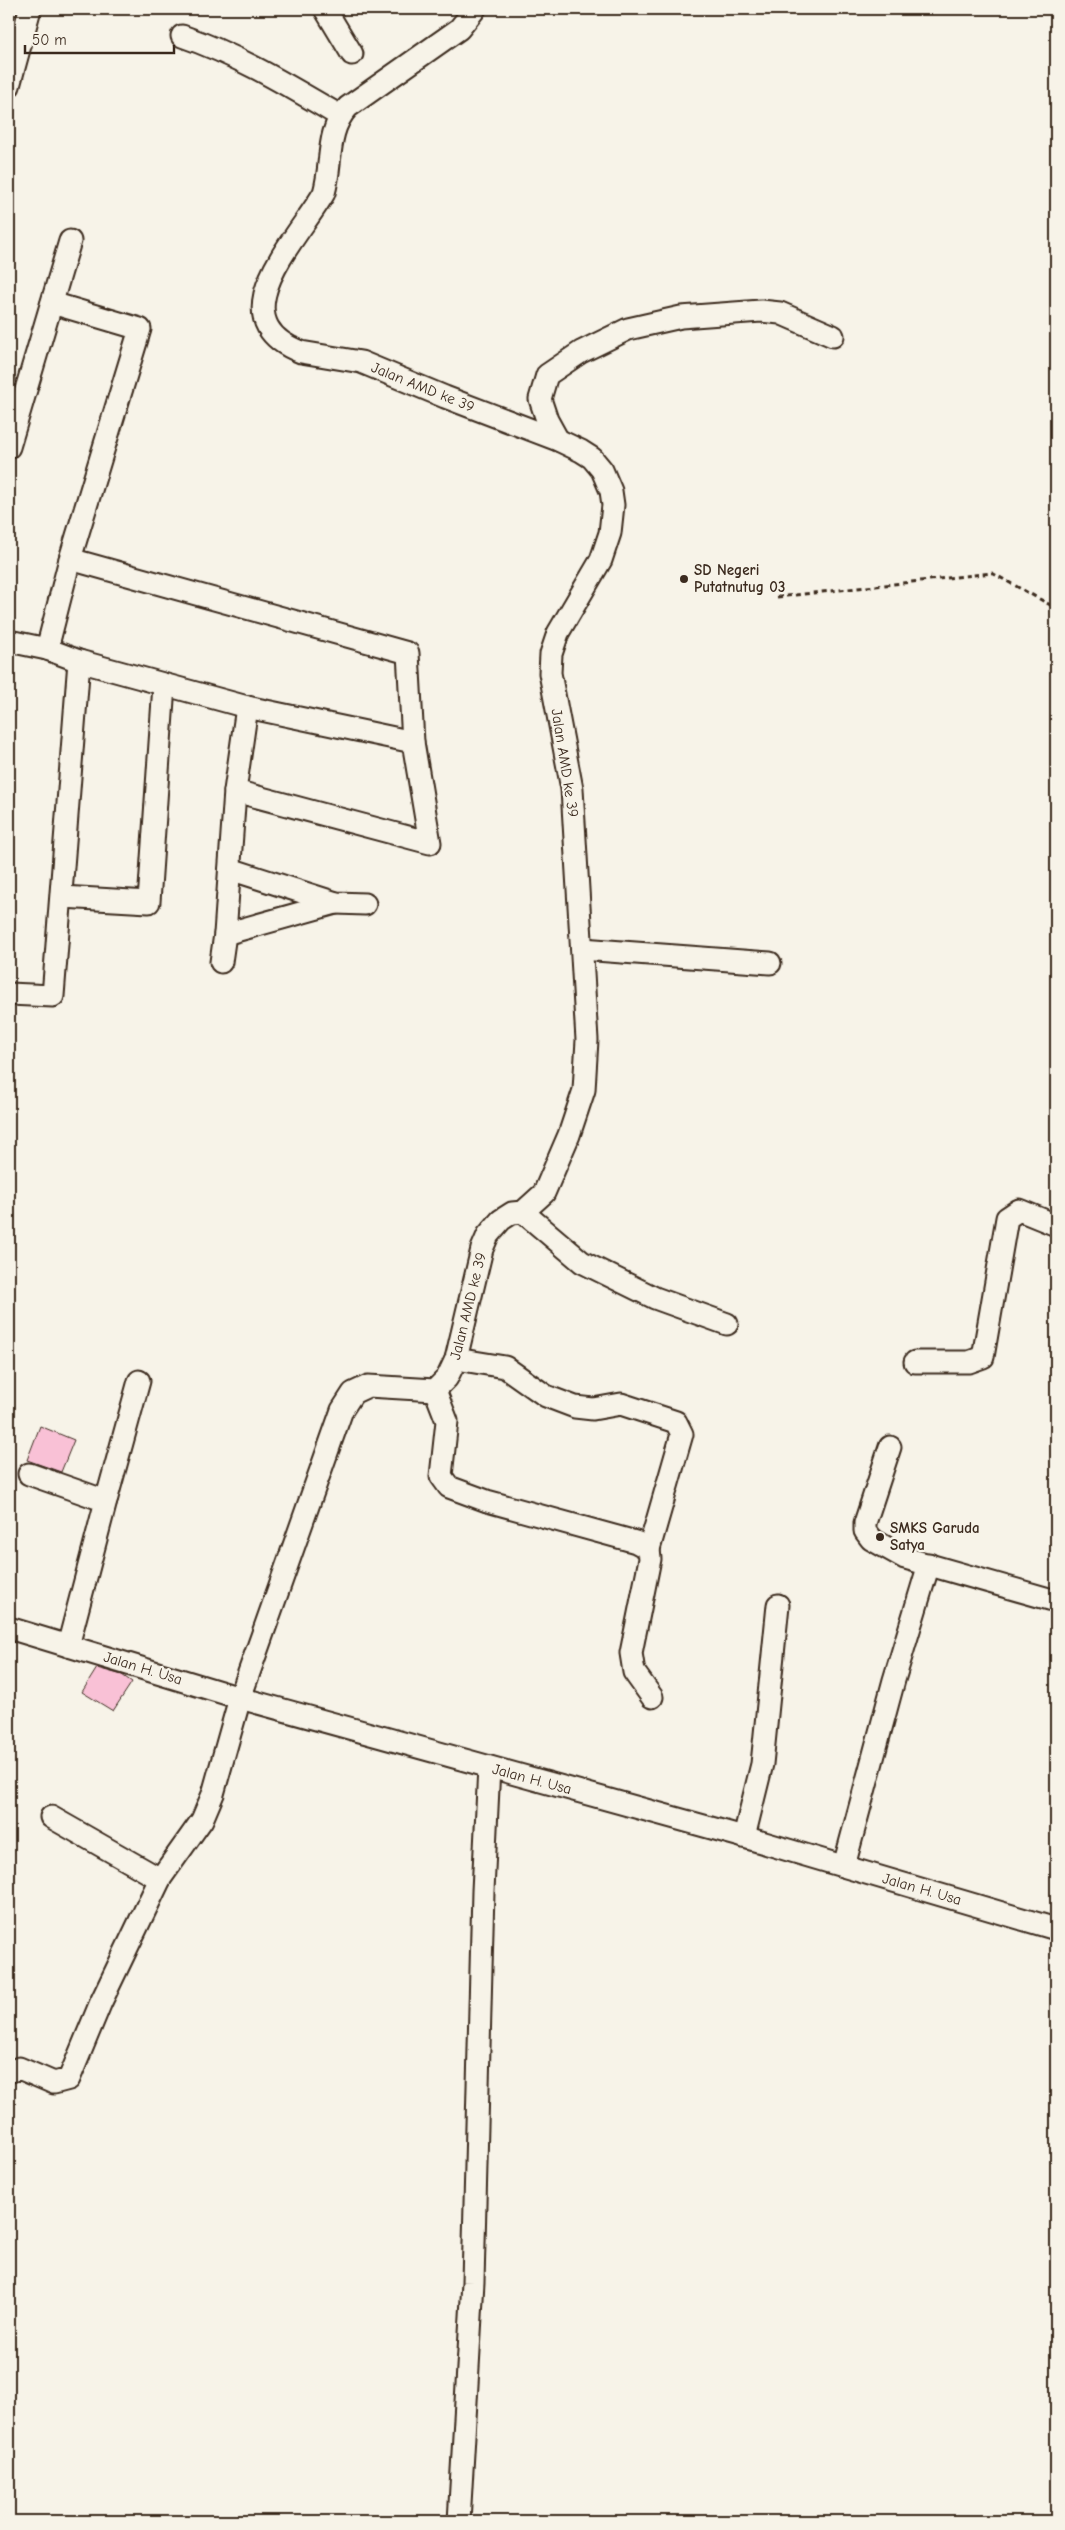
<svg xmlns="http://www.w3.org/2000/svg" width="1065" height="2530" font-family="'Comic Neue',sans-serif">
  <rect width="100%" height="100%" fill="#f7f3e8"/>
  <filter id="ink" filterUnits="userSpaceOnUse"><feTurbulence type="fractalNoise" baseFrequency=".02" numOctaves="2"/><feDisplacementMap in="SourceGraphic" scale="10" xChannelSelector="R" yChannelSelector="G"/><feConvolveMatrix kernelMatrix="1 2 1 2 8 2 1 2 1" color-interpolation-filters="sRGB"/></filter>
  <g filter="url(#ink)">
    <!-- building -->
    <g fill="#f9c1d6" stroke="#3b2a1e">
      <path d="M40 1426 74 1440 61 1472 27 1460Z"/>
      <path d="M97 1668 122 1675 132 1682 113 1711 82 1692Z"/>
    </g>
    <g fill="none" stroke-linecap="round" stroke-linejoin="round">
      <!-- minor casing -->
      <g stroke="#3b2a1e" stroke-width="25">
        <g id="minor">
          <path d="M325 9 352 54"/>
          <path d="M182 36C238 55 289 86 340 116"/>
          <path d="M9 86 30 9"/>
          <path d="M558 440 547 420 540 399 547 375 581 352 628 329 681 317 761 311 780 313 833 336"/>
          <path d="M9 447 70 241"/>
          <path d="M70 559 408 653 413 742"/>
          <path d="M9 641 47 649 79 661 247 707 413 742 430 843 235 791"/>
          <path d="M47 649 70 559 140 329 52 303"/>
          <path d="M230 869 336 903 365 904"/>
          <path d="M62 897 149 902 164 685"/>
          <path d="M225 934 336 903"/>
          <path d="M582 949 770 963"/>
          <path d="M221 962 225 934 235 791 247 707"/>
          <path d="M9 994 53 996 79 661"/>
          <path d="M523 1212 582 1262 655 1298 727 1324"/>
          <path d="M456 1359 505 1367 546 1396 575 1407 593 1409 621 1404 676 1422 682 1434 649 1549"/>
          <path d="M915 1362H969L983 1357 1007 1218 1019 1210 1056 1225"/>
          <path d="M435 1390 447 1421 441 1476 449 1487 487 1501 636 1542 649 1549 650 1559 631 1653 634 1672 652 1697"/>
          <path d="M890 1447 865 1523V1531L871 1539 905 1558 1056 1601"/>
          <path d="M29 1474 106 1501 68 1646"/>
          <path d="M106 1501 139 1381"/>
          <path d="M9 1628 240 1698 744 1837 1056 1929"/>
          <path d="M51 1817 160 1879"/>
          <path d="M744 1837 762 1764 778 1605"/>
          <path d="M844 1866 894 1680 929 1564"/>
          <path d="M9 2072 19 2068 54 2083 69 2079 101 2002 160 1879 202 1820 213 1794 240 1698 342 1410 353 1393 368 1386 435 1390 447 1378 456 1359 482 1249 488 1235 501 1220 512 1213 523 1212 544 1193 569 1135 584 1090 587 1040 572 789 550 673 551 654 558 633 601 560 610 533 613 505 611 491 602 470 592 458 581 451 558 440 445 397 361 362 301 352C216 319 297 240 324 193 333 163 325 132 348 107L459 29 475 9"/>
          <path d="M459 2521 473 2282 483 1891 489 1767"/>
        </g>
      </g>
      <!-- path -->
      <path stroke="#3b2a1e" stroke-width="3" stroke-dasharray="5 4" stroke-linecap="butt" d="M777 597 992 573 1056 608"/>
      <!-- minor -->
      <use href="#minor" stroke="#f7f3e8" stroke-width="21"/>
    </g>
  </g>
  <!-- markers -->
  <g fill="#3b2a1e" stroke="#f7f3e8" stroke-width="2">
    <circle cx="684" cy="579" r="5"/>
    <circle cx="880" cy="1537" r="5"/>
  </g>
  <g text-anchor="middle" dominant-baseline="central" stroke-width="4.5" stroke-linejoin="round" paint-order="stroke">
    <!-- street labels -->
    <g font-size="15" fill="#3b2a1e" stroke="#f7f3e8">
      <text transform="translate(423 387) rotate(22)">Jalan AMD ke 39</text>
      <text transform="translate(565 763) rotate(81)">Jalan AMD ke 39</text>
      <text transform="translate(468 1306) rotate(-76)">Jalan AMD ke 39</text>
      <text transform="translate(143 1668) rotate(17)">Jalan H. Usa</text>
      <text transform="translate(532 1779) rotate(15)">Jalan H. Usa</text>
      <text transform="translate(922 1889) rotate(16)">Jalan H. Usa</text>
    </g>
    <!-- poi labels -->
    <g font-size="15" font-weight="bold" fill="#3b2a1e" stroke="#f7f3e8" text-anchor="start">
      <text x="694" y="570">SD Negeri<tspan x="694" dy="17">Putatnutug 03</tspan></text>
      <text x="890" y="1528">SMKS Garuda<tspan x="890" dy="17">Satya</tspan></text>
    </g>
  </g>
  <!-- margin -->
  <rect width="1065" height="2530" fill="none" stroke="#f7f3e8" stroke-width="30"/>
  <rect x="15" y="15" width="1035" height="2500" fill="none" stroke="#3b2a1e" stroke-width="2" filter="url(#ink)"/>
  <!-- scale -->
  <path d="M25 45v8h149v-8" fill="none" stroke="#3b2a1e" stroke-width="2.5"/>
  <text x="32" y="45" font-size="15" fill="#3b2a1e" stroke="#f7f3e8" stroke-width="4" paint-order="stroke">50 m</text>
</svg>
